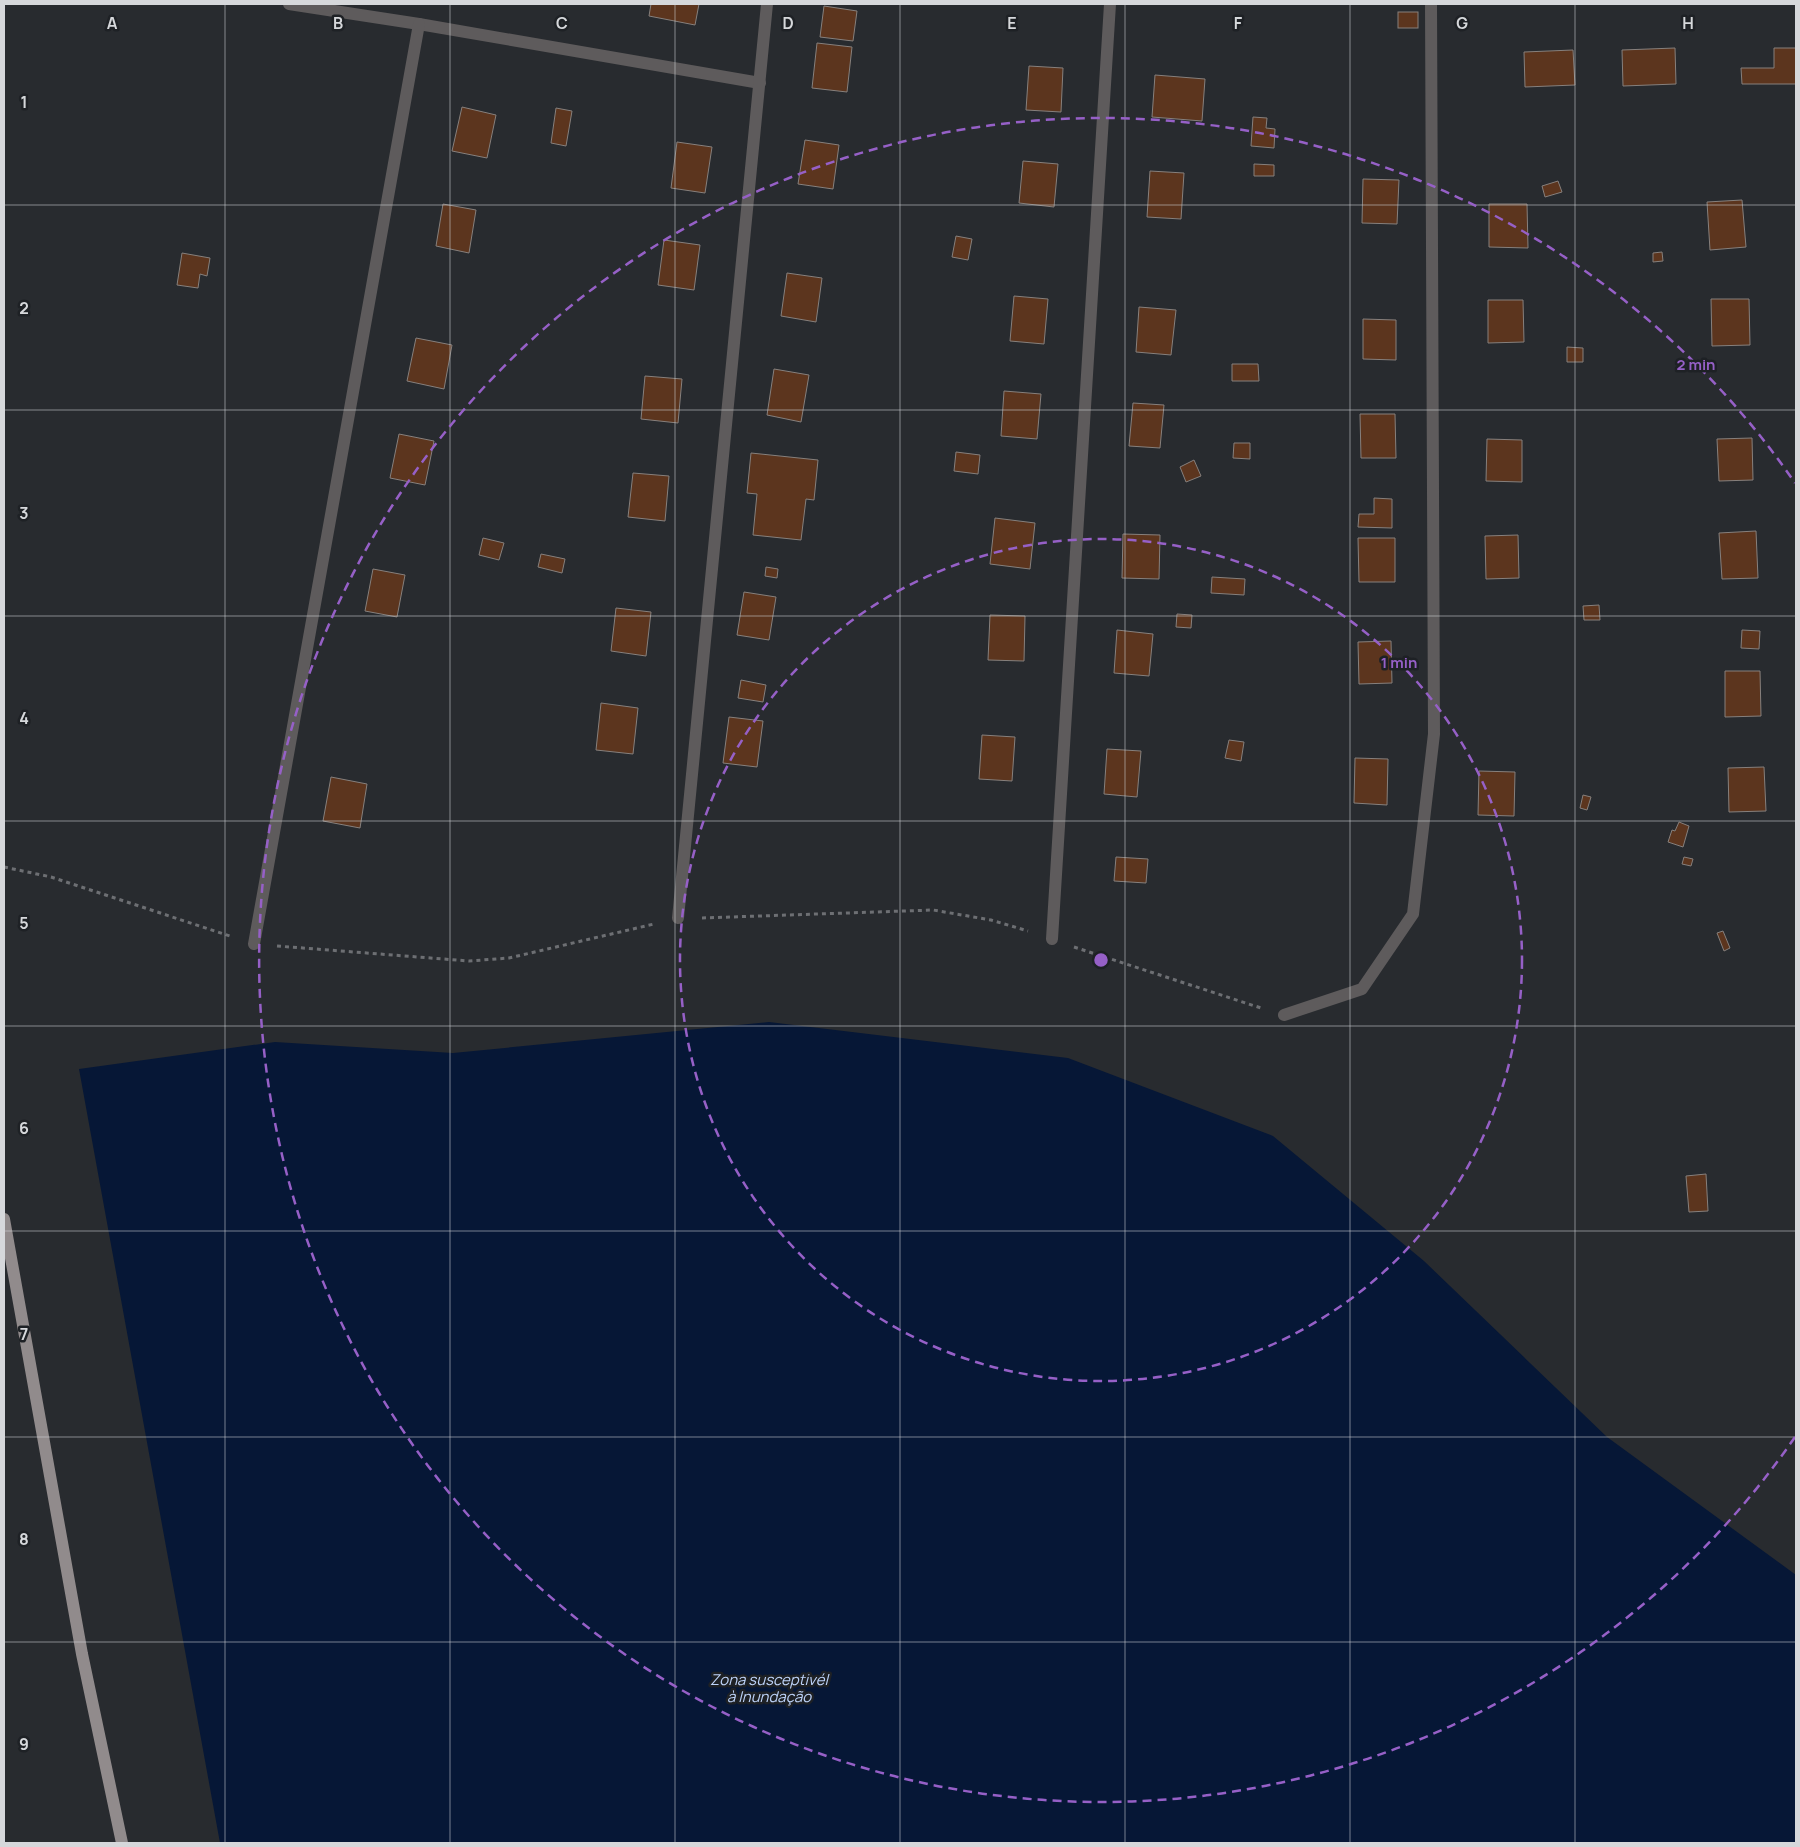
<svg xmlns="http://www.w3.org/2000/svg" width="1800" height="1847" font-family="Manrope,sans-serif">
  <rect width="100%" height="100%" fill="#282b2f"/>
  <!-- water -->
  <path fill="#061736" d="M769 1022 1068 1058 1273 1136 1424 1261 1607 1437 1796 1575V1843H220L79 1069 275 1042 453 1053Z"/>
  <!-- building -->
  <g fill="#5c351e" stroke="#86807d">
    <path d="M651 4H699L695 25 649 16Z"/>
    <path d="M824 6 857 11 853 41 820 37Z"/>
    <rect x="1398" y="12" width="20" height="16"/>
    <path d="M817 43 852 47 847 92 812 88Z"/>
    <path d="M1675 48 1676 84 1623 86 1622 50Z"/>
    <path d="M1774 48H1796V84H1742L1741 68H1774Z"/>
    <path d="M1573 50 1575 85 1525 87 1524 52Z"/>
    <path d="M1029 66 1063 68 1061 112 1026 110Z"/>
    <path d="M1155 75 1205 79 1202 121 1152 117Z"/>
    <path d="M462 107 496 115 487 158 452 151Z"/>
    <path d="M556 108 572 111 566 146 551 143Z"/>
    <path d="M1253 117 1267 118 1266 128 1275 129 1274 148 1251 146Z"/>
    <path d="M805 140 839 145 833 189 798 184Z"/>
    <path d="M677 142 712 147 705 193 671 188Z"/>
    <path d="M1023 161 1058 164 1054 207 1019 203Z"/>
    <path d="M1254 164 1274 165V176H1254Z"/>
    <path d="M1150 171 1184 173 1181 219 1147 217Z"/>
    <path d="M1363 179 1399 180 1397 224 1362 223Z"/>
    <path d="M1558 181 1562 192 1545 197 1542 186Z"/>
    <path d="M1742 200 1746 247 1710 250 1707 202Z"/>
    <path d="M443 204 476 210 469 253 436 246Z"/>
    <path d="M1489 204H1527L1528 248 1489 247Z"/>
    <path d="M956 236 972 239 968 260 952 257Z"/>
    <path d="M664 240 700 245 694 290 658 285Z"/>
    <path d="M1662 252 1663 261 1653 262V253Z"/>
    <path d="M182 253 210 258 207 276 200 274 198 288 177 285Z"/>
    <path d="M787 273 822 278 816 322 781 316Z"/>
    <path d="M1014 296 1048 299 1044 344 1010 341Z"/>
    <path d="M1711 299H1749L1750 345 1712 346Z"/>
    <path d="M1488 300H1523L1524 342 1488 343Z"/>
    <path d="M1139 307 1176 310 1171 355 1136 352Z"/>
    <path d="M1363 319 1396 320V360L1363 359Z"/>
    <path d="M416 338 452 345 444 389 407 381Z"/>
    <path d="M1567 347 1583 348V362H1567Z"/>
    <path d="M1232 364H1258L1259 381H1232Z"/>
    <path d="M774 369 809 375 801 422 767 415Z"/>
    <path d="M645 376 682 379 678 423 641 419Z"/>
    <path d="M1004 391 1041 394 1037 439 1001 436Z"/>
    <path d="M1133 403 1164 405 1160 448 1129 446Z"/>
    <path d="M1360 414H1395L1396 458H1361Z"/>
    <path d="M399 434 434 441 425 485 390 478Z"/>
    <path d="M1752 438 1753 480 1719 481 1717 439Z"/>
    <path d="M1487 439 1522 440V482L1486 481Z"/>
    <path d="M1234 443H1250V459L1233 458Z"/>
    <path d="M956 452 980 455 978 474 954 471Z"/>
    <path d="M751 453 818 460 814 500 806 499 801 540 753 535 757 494 747 493Z"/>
    <path d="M1194 460 1201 476 1186 482 1180 467Z"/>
    <path d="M633 473 669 476 665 521 628 517Z"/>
    <path d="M1374 498 1392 499V528L1358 527 1359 514H1374Z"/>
    <path d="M995 518 1035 523 1030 569 990 564Z"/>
    <path d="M1756 531 1758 578 1722 579 1719 533Z"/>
    <path d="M1123 534 1160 535 1159 579 1122 578Z"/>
    <path d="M1518 535 1519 578 1486 579 1485 536Z"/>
    <path d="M483 538 504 543 499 560 479 555Z"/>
    <path d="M1358 538H1395V582H1359Z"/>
    <path d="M541 554 565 559 562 573 538 567Z"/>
    <path d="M766 567 778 569 777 578 765 576Z"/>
    <path d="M373 569 405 575 397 617 365 611Z"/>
    <path d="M1212 577 1245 579 1244 595 1211 593Z"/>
    <path d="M744 592 776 597 769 640 737 635Z"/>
    <path d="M1599 605 1600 620H1584L1583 606Z"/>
    <path d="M616 608 651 612 646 656 611 651Z"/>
    <path d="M1177 614 1192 615 1191 628 1176 627Z"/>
    <path d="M990 615 1025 616 1024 661 988 660Z"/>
    <path d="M1117 630 1153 634 1149 676 1114 673Z"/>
    <path d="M1742 630 1760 631 1759 649 1741 648Z"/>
    <path d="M1391 641 1392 683 1359 684 1358 642Z"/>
    <path d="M1725 671H1760L1761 716 1725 717Z"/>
    <path d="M741 680 766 685 763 702 738 698Z"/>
    <path d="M601 703 638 708 633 754 596 750Z"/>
    <path d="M729 717 763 721 757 767 723 763Z"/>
    <path d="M982 735 1015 737 1012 781 979 779Z"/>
    <path d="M1229 740 1244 742 1241 761 1225 758Z"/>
    <path d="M1107 749 1141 751 1137 797 1104 794Z"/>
    <path d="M1355 758 1388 759 1387 805 1354 803Z"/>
    <path d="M1764 767 1766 811 1729 812 1728 768Z"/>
    <path d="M1479 771 1515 772 1514 816 1478 815Z"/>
    <path d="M331 777 367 784 360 828 323 821Z"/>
    <path d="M1583 795 1591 797 1587 810 1580 808Z"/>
    <path d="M1679 822 1689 826 1683 847 1668 842 1672 830 1675 831Z"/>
    <path d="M1116 857 1148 859 1146 883 1114 881Z"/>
    <path d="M1684 857 1693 859 1691 866 1682 864Z"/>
    <path d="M1723 931 1730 948 1724 951 1717 933Z"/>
    <path d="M1706 1174 1708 1211 1689 1212 1686 1176Z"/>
  </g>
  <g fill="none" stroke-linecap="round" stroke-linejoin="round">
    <!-- path -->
    <g stroke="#6d6f73" stroke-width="3" stroke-dasharray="4 4" stroke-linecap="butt">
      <path d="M4 867 51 877 230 936"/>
      <path d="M702 918 933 910 991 920 1028 931"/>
      <path d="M277 946 469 961 509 958 654 924"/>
      <path d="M1074 947 1261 1008"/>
    </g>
    <!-- lane -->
    <g stroke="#5e5b5c" stroke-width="12">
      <path d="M289 4 419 24 760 83"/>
      <path d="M678 918 767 4"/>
      <path d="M1052 939 1110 4"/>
      <path d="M254 944 419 24"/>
      <path d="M1284 1015 1362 989 1413 914 1434 734 1431 4"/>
    </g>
    <!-- primary -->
    <path stroke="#918b8c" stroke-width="12" d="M4 1219 82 1654 122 1843"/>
  </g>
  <!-- grid -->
  <path fill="none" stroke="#d6d8db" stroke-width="1" stroke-opacity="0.55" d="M225 4V1843M450 4V1843M675 4V1843M900 4V1843M1125 4V1843M1350 4V1843M1575 4V1843M4 205H1796M4 410H1796M4 616H1796M4 821H1796M4 1026H1796M4 1231H1796M4 1437H1796M4 1642H1796"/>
  <!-- distance rings -->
  <g fill="none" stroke="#9660c7" stroke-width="2.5" stroke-dasharray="9 6">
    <circle cx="1101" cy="960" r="421"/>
    <path d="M1795 1437A842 842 0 1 1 1795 483"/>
  </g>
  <g text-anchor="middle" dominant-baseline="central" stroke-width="5" stroke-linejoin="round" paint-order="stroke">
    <!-- water labels -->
    <g font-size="15" font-style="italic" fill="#bdd3f9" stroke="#1e2125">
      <text x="769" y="1679">Zona susceptivél<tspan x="769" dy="17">à Inundação</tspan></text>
    </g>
  </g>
  <g font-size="16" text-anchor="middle" font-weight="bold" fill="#d6d8db" stroke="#1e2125" stroke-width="5" stroke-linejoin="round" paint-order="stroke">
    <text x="112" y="29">A</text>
    <text x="338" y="29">B</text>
    <text x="562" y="29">C</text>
    <text x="788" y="29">D</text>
    <text x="1012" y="29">E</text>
    <text x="1238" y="29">F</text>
    <text x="1462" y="29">G</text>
    <text x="1688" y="29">H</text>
    <text x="24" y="108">1</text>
    <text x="24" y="314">2</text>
    <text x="24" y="519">3</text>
    <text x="24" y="724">4</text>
    <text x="24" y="929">5</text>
    <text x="24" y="1134">6</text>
    <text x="24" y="1340">7</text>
    <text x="24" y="1545">8</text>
    <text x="24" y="1750">9</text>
  </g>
  <circle cx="1101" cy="960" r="8" fill="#9660c7" stroke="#1e2125" stroke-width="2.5"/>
  <g font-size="15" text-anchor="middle" font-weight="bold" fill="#9660c7" stroke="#1e2125" stroke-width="5" stroke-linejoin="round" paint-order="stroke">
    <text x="1696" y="370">2 min</text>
    <text x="1399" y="668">1 min</text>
  </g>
  <!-- border -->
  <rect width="1800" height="1847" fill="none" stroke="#d6d8db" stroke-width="10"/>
</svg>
